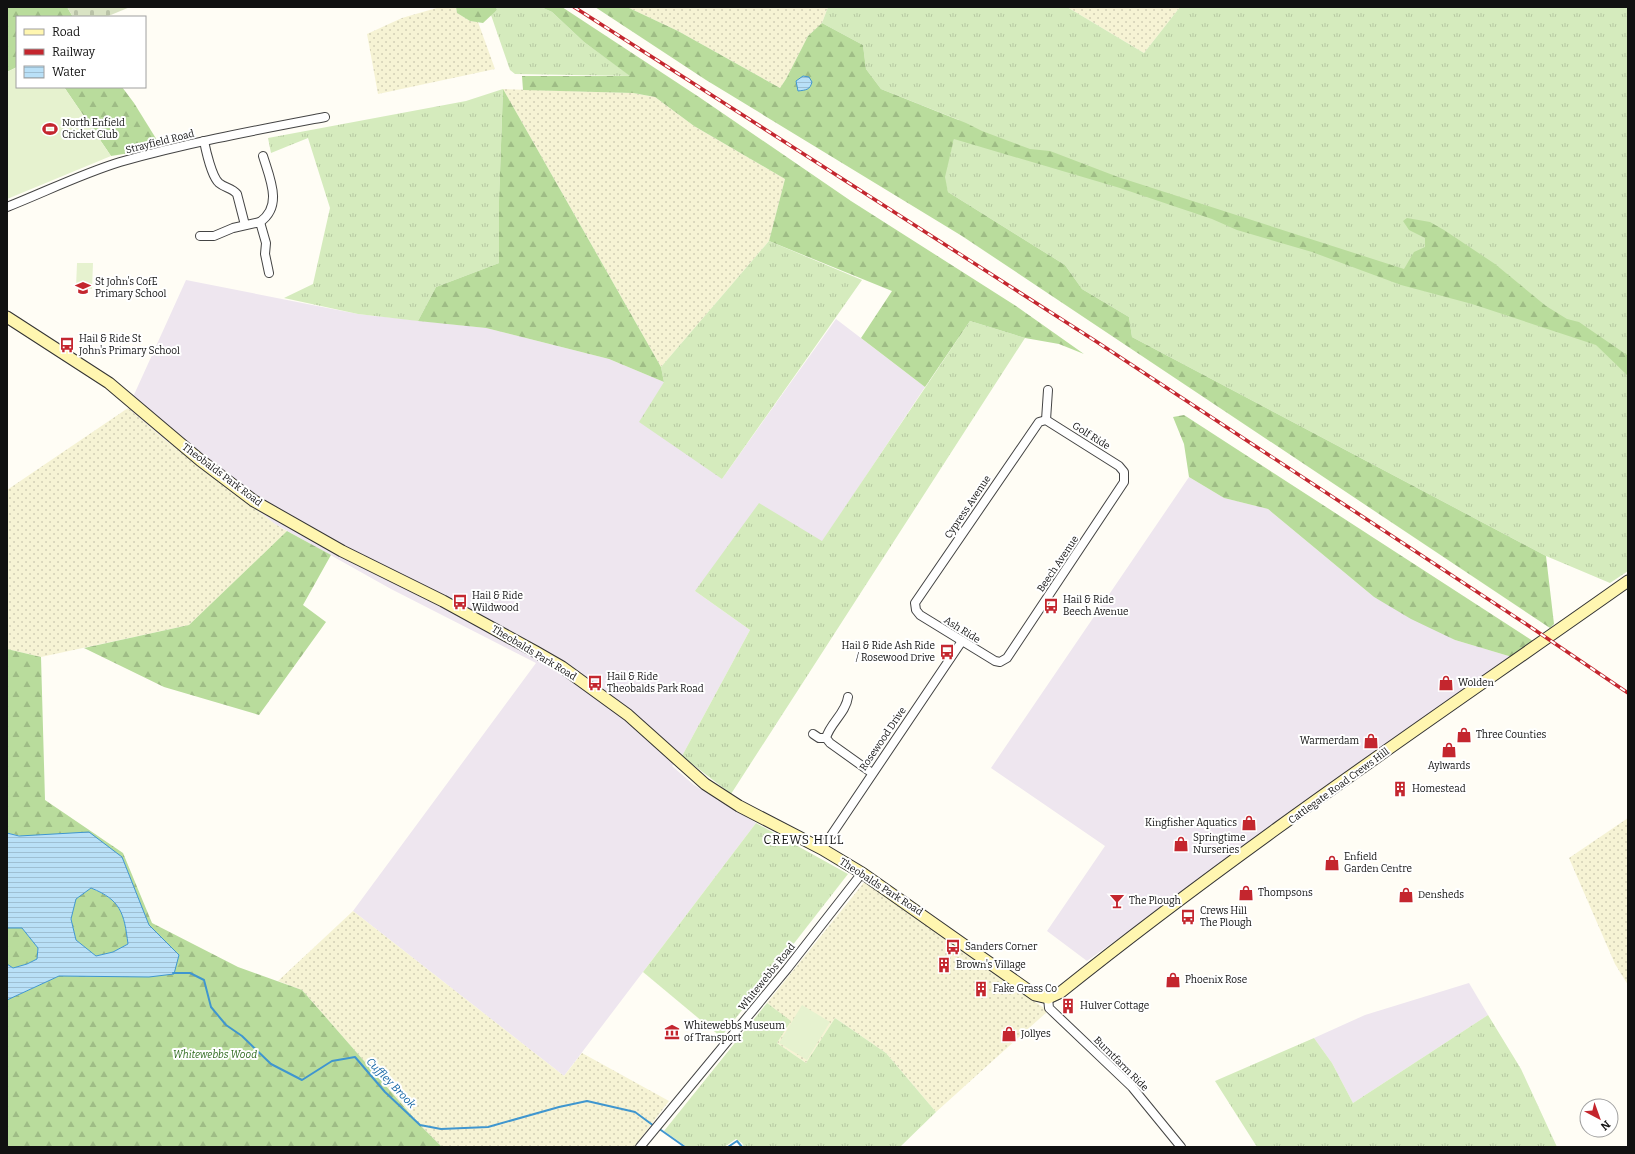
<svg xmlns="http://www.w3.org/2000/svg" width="1635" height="1154" font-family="Bitter,serif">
  <defs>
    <pattern id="farmland-dots" width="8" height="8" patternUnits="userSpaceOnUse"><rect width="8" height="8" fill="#f6f3d4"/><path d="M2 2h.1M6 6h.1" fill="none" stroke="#d2cfb5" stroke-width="1.8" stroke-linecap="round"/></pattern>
    <pattern id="grass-tufts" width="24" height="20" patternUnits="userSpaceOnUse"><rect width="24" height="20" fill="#d5ebbd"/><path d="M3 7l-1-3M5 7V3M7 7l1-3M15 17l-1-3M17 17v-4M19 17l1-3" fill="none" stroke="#b6c8a1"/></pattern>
    <pattern id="forest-firs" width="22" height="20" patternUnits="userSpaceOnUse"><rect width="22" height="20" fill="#b9dc9c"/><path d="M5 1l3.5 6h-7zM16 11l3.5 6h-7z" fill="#9ebc85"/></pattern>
    <pattern id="cemetery-stones" width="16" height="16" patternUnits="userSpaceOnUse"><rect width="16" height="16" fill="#d9e3c4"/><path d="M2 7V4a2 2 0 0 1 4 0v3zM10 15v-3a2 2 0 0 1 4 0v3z" fill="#b9c2a7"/></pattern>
    <pattern id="water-rules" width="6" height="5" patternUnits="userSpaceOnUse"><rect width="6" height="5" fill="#b9e0f7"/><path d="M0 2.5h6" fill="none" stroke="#9ebfd3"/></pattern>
  </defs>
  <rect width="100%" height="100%" fill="#fffdf5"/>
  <!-- industrial -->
  <g fill="#eee6ef">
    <path d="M186 280 358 314 486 328 609 359 664 382 722 479 836 319 925 387 822 542 695 591 750 630 682 756 672 766 694 785 756 823 564 1076 353 911 536 663 391 589 275 524 164 439 128 408Z"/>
    <path d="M1189 477 1224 498 1268 509 1374 597 1455 640 1512 657 1087 961 1047 931 1105 846 991 768Z"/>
    <path d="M1469 983 1488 1015 1353 1103 1332 1063 1314 1038 1365 1015Z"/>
  </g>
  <!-- farmland -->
  <g fill="url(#farmland-dots)">
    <path d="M440 7H456L457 13 470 21 478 22 495 69 378 94 367 34 402 18Z"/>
    <path d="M627 7H828L822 23 808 36 786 79 780 88 678 31Z"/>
    <path d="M1067 7H1180L1144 53Z"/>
    <path d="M503 89 633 93 655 97 694 126 785 179 769 241 661 367Z"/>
    <path d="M128 408 164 439 275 524 287 531 189 625 41 657 7 649V490Z"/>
    <path d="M1628 818V985L1615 964 1569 858Z"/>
    <path d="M866 880 1048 1011 936 1112 886 1053 835 1018 806 1063 777 1043 790 1021 767 1003Z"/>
    <path d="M353 911 564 1076 582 1053 669 1101 634 1147H442L420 1125 302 990 278 981Z"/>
  </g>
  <!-- grass -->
  <g fill="url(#grass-tufts)">
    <path d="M496 7H541L552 12 584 42 631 76 515 74 510 70 491 15 497 10Z"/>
    <path d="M828 7H1067L1144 53 1180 7H1628V571L1610 583 1546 556 1132 337 1129 317 1082 289 1065 265 948 192 944 177 959 120 881 89 866 69 863 45 822 23Z"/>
    <path d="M503 89 499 201V263L436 287 418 321 358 314 284 298 313 284 330 208 308 138 271 153 268 138 466 101Z"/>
    <path d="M769 241 862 280 722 479 639 422 664 382 661 367Z"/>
    <path d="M970 321 1025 338 731 794 682 756 750 630 695 591 759 503 822 541Z"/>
    <path d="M756 823 848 874 721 1037 643 972Z"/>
    <path d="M767 1003 791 1021 777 1043 806 1063 835 1018 886 1053 936 1112 900 1147H744L742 1143 736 1139 724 1147H687L664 1131Z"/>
    <path d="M1488 1015 1521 1069 1557 1147H1257L1215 1081 1314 1038 1332 1063 1353 1103Z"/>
  </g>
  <!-- forest -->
  <g fill="url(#forest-firs)">
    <path d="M7 7H67L73 17H17V67L7 72Z"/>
    <path d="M456 7H496L497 10 483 23 470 21 457 13Z"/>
    <path d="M541 7H562L699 97 851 201 1016 306 1084 354 1059 344 1025 338 970 321 925 387 861 338 892 291 769 241 785 179 694 126 655 97 633 93 523 90 522 76H630L584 42 552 12Z"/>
    <path d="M595 7H627L678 31 780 88 786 79 808 36 822 23 863 45 866 69 881 89 966 123 982 131 1030 149 1050 151 1118 177 1404 269 1414 252 1425 247V238L1409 230 1403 221 1407 218 1430 222 1444 230 1495 264 1546 306 1567 319 1579 322 1627 355 1628 376 1596 345 1472 304 1401 285 1312 252 1237 230 1212 219 1120 188 954 139 945 177 948 192 1065 265 1082 289 1129 317 1132 337 1546 556 1554 624 1550 628 962 236 706 80Z"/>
    <path d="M64 87H122L134 103 160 145 142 151 111 156Z"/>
    <path d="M503 89 661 367 664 382 609 359 486 328 418 321 436 287 499 263V201Z"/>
    <path d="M1184 415 1533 641 1512 657 1455 640 1411 619 1374 597 1268 509 1224 498 1189 477 1184 444 1173 417Z"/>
    <path d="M287 531 331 555 303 605 326 622 259 715 164 687 84 648 189 625Z"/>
    <path d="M7 649 41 657 45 800 123 853 152 923 238 967 302 990 420 1125 442 1147H7V1000L59 976 97 975 179 955 149 925 122 857 7 833Z"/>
    <path d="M91 888C121 901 124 912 128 944L113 952 96 956 76 940 71 919 76 899Z"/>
    <path d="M7 928H22L38 948 37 959 27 964 13 968 7 964Z"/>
  </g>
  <!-- cemetery -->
  <path fill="url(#cemetery-stones)" d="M67 7H130L106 17H73Z"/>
  <!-- pitch -->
  <g fill="#e6f2cf">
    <path d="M17 67V87H64L111 156 7 199V72Z"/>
    <path d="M77 263H93L92 289 76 288Z"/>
    <path d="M802 1005 830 1022 807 1060 779 1043Z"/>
  </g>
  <!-- water -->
  <g fill="url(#water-rules)" stroke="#3f96cf" fill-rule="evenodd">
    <path d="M803 76 809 77 812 82C810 90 806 90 798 91L796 81Z"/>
    <path d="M89 832 122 857 149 925 179 955 174 974 149 977 59 976 7 1000V964L13 968 27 964 37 959 38 948 22 928H7V833L19 836ZM91 888C121 900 124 913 128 944L113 952 96 956 76 940 71 919 76 899Z"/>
  </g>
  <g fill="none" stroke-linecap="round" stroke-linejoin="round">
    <!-- stream -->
    <g stroke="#3f96cf" stroke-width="2">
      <path d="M173 973H190L204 980 211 1007 226 1025 242 1036 271 1064 302 1080 332 1061 355 1057 385 1092 420 1125 441 1129 488 1127 559 1107 587 1101 635 1112 654 1126"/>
      <path d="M658 1128 685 1147"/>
      <path d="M728 1147 737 1141 742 1147"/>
    </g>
    <!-- street casing -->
    <g stroke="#444" stroke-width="10">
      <g id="street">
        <path d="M204 141C206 151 212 177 219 183 225 188 232 188 237 194L245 225"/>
        <path d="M7 207C45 192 81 174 120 162 187 143 257 130 325 117"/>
        <path d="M260 222C283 206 270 179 263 156"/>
        <path d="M200 236H214L233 228 260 222 266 243 265 254 269 273"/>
        <path d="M1046 420 1119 466 1124 472V482L1007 658 1000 662 995 661 920 615 916 610 915 603 1039 422Z"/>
        <path d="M1046 420 1048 390"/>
        <path d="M848 697C846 713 830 723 826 738L830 743 872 773"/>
        <path d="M813 734 819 738H826"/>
        <path d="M822 849 962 641"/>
        <path d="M1048 998 1049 1008 1132 1087 1181 1147"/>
        <path d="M640 1147 787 969 862 873"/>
      </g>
    </g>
    <!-- secondary casing -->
    <g stroke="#333" stroke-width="13">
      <path id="secondary" d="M7 317 109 383 200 460 254 501 342 551 443 601 536 652 562 667 628 715 705 784 739 806 822 849 862 873 1035 995 1048 998 1061 992C1243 846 1437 716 1628 581"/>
    </g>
    <!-- street -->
    <use href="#street" stroke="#fff" stroke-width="8"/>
    <!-- secondary -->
    <use href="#secondary" stroke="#fff6b0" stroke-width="11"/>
    <!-- rail casing -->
    <g stroke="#c4262e" stroke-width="3.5">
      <path id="rail" d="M574 7 1097 342 1526 624 1628 693"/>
    </g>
    <!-- rail -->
    <use href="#rail" stroke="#fff" stroke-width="2" stroke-dasharray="6" stroke-linecap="butt"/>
  </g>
  <!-- icons -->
  <defs>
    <g id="stadium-bare" transform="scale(1.2)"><path d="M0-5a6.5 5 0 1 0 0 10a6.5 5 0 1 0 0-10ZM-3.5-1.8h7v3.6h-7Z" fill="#c4262e" stroke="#fff" stroke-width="2.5" paint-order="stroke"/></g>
    <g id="school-bare" transform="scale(1.2)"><path d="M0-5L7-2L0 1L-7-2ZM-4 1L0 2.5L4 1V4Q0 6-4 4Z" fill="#c4262e" stroke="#fff" stroke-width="2.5" paint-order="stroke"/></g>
    <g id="bus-bare" transform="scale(1.2)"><path d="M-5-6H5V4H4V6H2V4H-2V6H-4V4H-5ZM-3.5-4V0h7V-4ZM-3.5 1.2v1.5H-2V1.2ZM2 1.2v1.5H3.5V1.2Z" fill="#c4262e" stroke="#fff" stroke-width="2.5" paint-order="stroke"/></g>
    <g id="shop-bare" transform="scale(1.2)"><path d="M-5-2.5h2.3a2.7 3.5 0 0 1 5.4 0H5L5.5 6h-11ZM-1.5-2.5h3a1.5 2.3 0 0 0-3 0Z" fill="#c4262e" stroke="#fff" stroke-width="2.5" paint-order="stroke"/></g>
    <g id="building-bare" transform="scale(1.2)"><path d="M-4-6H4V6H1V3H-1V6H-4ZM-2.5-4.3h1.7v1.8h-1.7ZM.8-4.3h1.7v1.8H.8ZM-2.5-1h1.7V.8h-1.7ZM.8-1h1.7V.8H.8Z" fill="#c4262e" stroke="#fff" stroke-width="2.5" paint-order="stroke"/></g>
    <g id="bar-bare" transform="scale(1.2)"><path d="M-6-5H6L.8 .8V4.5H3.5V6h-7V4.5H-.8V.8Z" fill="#c4262e" stroke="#fff" stroke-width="2.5" paint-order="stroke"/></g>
    <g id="museum-bare" transform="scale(1.2)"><path d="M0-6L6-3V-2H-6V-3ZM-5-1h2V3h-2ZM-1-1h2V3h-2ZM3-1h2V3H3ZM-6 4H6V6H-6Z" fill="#c4262e" stroke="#fff" stroke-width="2.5" paint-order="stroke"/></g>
  </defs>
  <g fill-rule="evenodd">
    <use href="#stadium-bare" x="50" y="129"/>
    <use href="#school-bare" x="83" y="288"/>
    <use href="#bus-bare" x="67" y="345"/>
    <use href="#bus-bare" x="460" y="602"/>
    <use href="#bus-bare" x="1051" y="606"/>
    <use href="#bus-bare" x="947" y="652"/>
    <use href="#bus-bare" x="595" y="683"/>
    <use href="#shop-bare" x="1446" y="683"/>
    <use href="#shop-bare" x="1464" y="735"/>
    <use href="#shop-bare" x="1371" y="741"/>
    <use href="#shop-bare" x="1449" y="750"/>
    <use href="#building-bare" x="1400" y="789"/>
    <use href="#shop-bare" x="1249" y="823"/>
    <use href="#shop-bare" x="1181" y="844"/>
    <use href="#shop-bare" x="1332" y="863"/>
    <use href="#shop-bare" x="1246" y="893"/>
    <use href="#shop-bare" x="1406" y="895"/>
    <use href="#bar-bare" x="1117" y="901"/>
    <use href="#bus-bare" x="1188" y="917"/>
    <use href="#bus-bare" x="953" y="947"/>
    <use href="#building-bare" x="944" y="965"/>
    <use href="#shop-bare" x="1173" y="980"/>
    <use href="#building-bare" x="981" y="989"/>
    <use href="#building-bare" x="1068" y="1006"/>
    <use href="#museum-bare" x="672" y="1032"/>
    <use href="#shop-bare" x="1009" y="1034"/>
  </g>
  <g text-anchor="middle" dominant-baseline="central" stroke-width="4" stroke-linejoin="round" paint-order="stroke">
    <!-- poi labels -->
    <g font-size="10" fill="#111" stroke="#fff" text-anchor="start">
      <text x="62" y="123">North Enfield<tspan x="62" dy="12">Cricket Club</tspan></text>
      <text x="95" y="282">St John's CofE<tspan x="95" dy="12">Primary School</tspan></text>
      <text x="79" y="339">Hail &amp; Ride St<tspan x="79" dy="12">John's Primary School</tspan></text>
      <text x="472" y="596">Hail &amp; Ride<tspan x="472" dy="12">Wildwood</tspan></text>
      <text x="1063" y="600">Hail &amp; Ride<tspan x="1063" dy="12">Beech Avenue</tspan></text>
      <text x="935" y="646" text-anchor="end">Hail &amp; Ride Ash Ride<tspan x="935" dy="12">/ Rosewood Drive</tspan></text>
      <text x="607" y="677">Hail &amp; Ride<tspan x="607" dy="12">Theobalds Park Road</tspan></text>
      <text x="1458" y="683">Wolden</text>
      <text x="1476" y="735">Three Counties</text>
      <text x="1359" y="741" text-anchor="end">Warmerdam</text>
      <text x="1449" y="766" text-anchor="middle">Aylwards</text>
      <text x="1412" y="789">Homestead</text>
      <text x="1237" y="823" text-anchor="end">Kingfisher Aquatics</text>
      <text x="1193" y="838">Springtime<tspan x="1193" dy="12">Nurseries</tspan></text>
      <text x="1344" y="857">Enfield<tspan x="1344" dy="12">Garden Centre</tspan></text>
      <text x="1258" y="893">Thompsons</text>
      <text x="1418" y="895">Densheds</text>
      <text x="1129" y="901">The Plough</text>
      <text x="1200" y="911">Crews Hill<tspan x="1200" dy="12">The Plough</tspan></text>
      <text x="965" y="947">Sanders Corner</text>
      <text x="956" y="965">Brown's Village</text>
      <text x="1185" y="980">Phoenix Rose</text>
      <text x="993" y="989">Fake Grass Co</text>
      <text x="1080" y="1006">Hulver Cottage</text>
      <text x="684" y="1026">Whitewebbs Museum<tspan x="684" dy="12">of Transport</tspan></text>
      <text x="1021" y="1034">Jollyes</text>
    </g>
    <!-- street labels -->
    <g font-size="10" fill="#111" stroke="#fff">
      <text transform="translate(160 142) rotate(-14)">Strayfield Road</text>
      <text transform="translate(1091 436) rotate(32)">Golf Ride</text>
      <text transform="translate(222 475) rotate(37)">Theobalds Park Road</text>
      <text transform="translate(968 507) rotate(-56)">Cypress Avenue</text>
      <text transform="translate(1058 564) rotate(-56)">Beech Avenue</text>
      <text transform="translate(962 630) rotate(32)">Ash Ride</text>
      <text transform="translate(534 653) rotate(31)">Theobalds Park Road</text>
      <text transform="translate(883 739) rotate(-56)">Rosewood Drive</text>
      <text transform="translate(1339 786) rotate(-36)">Cattlegate Road Crews Hill</text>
      <text transform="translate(881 887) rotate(33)">Theobalds Park Road</text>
      <text transform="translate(767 977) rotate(-51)">Whitewebbs Road</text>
      <text transform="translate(1121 1064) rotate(45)">Burntfarm Ride</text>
    </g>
    <!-- park labels -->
    <g font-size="10" font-style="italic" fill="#2f6b1f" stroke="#fff">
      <text x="215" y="1055">Whitewebbs Wood</text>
    </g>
    <!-- water labels -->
    <g font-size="11" font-style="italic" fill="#1768a6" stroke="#fff">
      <text transform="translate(391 1083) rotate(46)">Cuffley Brook</text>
    </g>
    <!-- quarter labels -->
    <g font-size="12" letter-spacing="1" fill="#111" stroke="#fff">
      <text x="804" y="840">CREWS HILL</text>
    </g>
  </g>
  <!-- border -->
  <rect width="1635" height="1154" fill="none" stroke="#111111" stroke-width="16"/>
  <!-- legend -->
  <rect x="16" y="16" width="130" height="72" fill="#ffffff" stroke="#a0a0a0"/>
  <rect x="24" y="29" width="20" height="6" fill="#fff6b0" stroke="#a0a0a0"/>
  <text x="52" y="36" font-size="12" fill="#111111">Road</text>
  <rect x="24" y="49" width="20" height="6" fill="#c4262e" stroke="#a0a0a0"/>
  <text x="52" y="56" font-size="12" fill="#111111">Railway</text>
  <rect x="24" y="66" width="20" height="12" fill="url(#water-rules)" stroke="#a0a0a0"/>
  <text x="52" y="76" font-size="12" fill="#111111">Water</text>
  <!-- north arrow -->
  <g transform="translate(1599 1118) rotate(139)"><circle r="19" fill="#ffffff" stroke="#a0a0a0"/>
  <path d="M0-3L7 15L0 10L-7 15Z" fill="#c4262e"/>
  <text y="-6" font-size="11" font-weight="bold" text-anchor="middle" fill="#111111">N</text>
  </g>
</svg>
